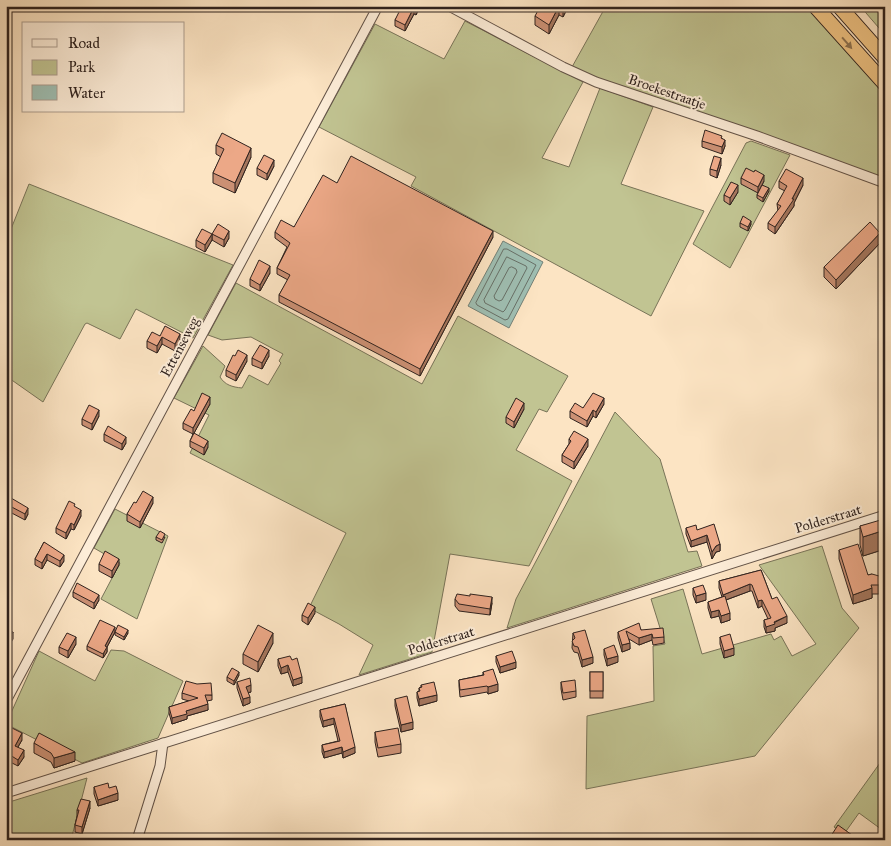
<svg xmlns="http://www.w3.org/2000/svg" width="891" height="846" font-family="'IM FELL Great Primer',serif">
  <rect width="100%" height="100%" fill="#fce4c3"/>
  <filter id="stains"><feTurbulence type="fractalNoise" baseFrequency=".004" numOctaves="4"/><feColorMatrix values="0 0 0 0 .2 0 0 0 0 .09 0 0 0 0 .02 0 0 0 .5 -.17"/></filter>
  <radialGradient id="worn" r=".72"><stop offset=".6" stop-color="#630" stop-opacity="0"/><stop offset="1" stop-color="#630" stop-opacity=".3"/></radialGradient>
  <!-- green -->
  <g fill="#c1c492" stroke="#787358">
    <path d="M606 6H806L885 92V180L581 73 572 67Z"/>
    <path d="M860 6H885V35Z"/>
    <path d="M465 21 583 82 542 158 569 167 600 88 653 107 621 184 704 211 651 316 411 186 416 177 319 127 375 24 444 59Z"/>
    <path d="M751 141 790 155 730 268 693 244 746 143Z"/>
    <path d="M29 184 233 265 193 338 136 309 120 339 87 323 85 324 43 402 6 376V234H9Z"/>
    <path d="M236 283 422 384 458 316 568 376 547 412 539 409 516 450 572 481 529 566 450 554 432 652 359 675 373 645 339 624 309 608 346 533 190 453 209 415 174 398 203 346 225 366 220 377C225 385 232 387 242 388L249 375 268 385 281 363 279 361 283 354 251 337 222 340 208 335Z"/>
    <path d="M615 412 660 459 688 552 697 551 702 566 507 628 516 599Z"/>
    <path d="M115 509 168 536 137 619 101 599 120 563 94 548Z"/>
    <path d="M822 546 842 608 859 628 755 756 586 789 587 716 654 701 653 646 665 644 651 599 683 589 702 654 771 634 774 640 781 636 792 656 816 644 759 565Z"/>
    <path d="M111 650 124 651 183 681 158 738 82 763 6 724 39 651 95 681Z"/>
    <path d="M885 756V832L859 813 844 834 834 827Z"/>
    <path d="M87 778 71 840H6V803Z"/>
  </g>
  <!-- water -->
  <path fill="#9fbfb3" stroke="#728077" d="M503 241 543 262 509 328 468 306Z"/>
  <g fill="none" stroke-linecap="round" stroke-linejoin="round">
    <!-- shore -->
    <g stroke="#677068" stroke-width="1">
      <path d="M504 249H507L536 265 508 319 505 320 477 305 476 303Z"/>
      <path d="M507 257 526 266 527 268 505 310 503 312 485 303 484 300Z"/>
      <path d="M512 267 516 269 517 272 502 300 499 301 495 299 494 296 509 268Z"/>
    </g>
    <!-- minor casing -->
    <g stroke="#625247" stroke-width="11">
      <g id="minor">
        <path d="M449 6 563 67 596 82 757 136 885 183"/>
        <path d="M6 701 378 6"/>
        <path d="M6 793 885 515"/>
        <path d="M137 840 160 766 163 743"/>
      </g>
    </g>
    <!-- highway casing -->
    <g stroke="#2f221e" stroke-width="16">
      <g id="highway">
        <path d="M815 6 885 84"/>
        <path d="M839 6 885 58"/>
      </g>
    </g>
    <!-- minor -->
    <use href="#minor" stroke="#fdedd8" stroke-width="9"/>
    <!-- highway -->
    <use href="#highway" stroke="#eec282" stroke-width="14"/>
  </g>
  <!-- wall -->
  <g fill="#cb9074" stroke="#2f221e">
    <path d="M420 6 416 15 414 14 405 31 395 26V20L404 7Z"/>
    <path d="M536 6H568V7L563 17 559 15 549 34 535 25V16L537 14Z"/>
    <path d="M722 138 725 146 722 154 702 147V141Z"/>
    <path d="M216 145 251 157 235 193 213 183V173L221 157 216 154Z"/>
    <path d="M721 165 717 178 710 175V169Z"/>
    <path d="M274 166 267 180 257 175V168Z"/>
    <path d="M741 178 764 181 762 185 769 191 763 202 757 198V195L758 193 741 184Z"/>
    <path d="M779 181 803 185 794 203V206L775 234 768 229V223L778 211 777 204 785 191 779 188Z"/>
    <path d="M337 183 493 237 420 376 279 302V295L288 280 277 274V268L287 247 275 238V232L294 227Z"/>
    <path d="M738 192 730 205 724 201V195Z"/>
    <path d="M740 223 751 224 748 231 740 227Z"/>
    <path d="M212 234 229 238 224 247 212 240Z"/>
    <path d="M196 240H212L205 252 196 247Z"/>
    <path d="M880 243 836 289 824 277V267Z"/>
    <path d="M270 273 260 291 250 286V279Z"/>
    <path d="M160 336 180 341 175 351 162 344 157 353 147 348V341Z"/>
    <path d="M269 356 262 369 252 365V358Z"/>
    <path d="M247 361 236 381 226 376V370Z"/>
    <path d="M210 404 194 433 208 447 204 455 190 447V441L193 434 183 429V423L194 411Z"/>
    <path d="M604 404 596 418 593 416 587 427 570 418V411Z"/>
    <path d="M524 409 514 428 506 423V417Z"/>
    <path d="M99 416 92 430 82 425V419Z"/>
    <path d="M104 434 126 443 122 450 104 441Z"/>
    <path d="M569 439 588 446 574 469 562 462V455L569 444Z"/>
    <path d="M6 495 28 514 25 520 6 510Z"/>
    <path d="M136 503H153L140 528 127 521V514Z"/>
    <path d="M75 507 81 516 74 530 71 529 66 539 56 533V528Z"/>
    <path d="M885 521V549L863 556 860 545V526Z"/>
    <path d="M686 528 697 530 720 544V551L716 552 712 559 707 542 691 547 686 534Z"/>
    <path d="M156 537H165L162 543 156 540Z"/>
    <path d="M44 542 64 561 60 567 47 560 42 569 35 565V559Z"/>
    <path d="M839 550 868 575 872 574 882 588 879 594H872V598L853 604 839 559Z"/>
    <path d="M99 564 119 565 112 578 99 571Z"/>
    <path d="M761 570 772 599 787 623 775 628V631L766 633 764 627V620L768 619 762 606 758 608 752 591H750L726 600 730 620 721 623 719 616 711 618 708 608V602L722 597 719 588V581Z"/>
    <path d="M693 588 706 600 696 603 693 595Z"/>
    <path d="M73 592 99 600 94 609 73 597Z"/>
    <path d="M455 599 492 603 490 615 459 611 455 606Z"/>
    <path d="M315 613 308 625 302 621V615Z"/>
    <path d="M641 630 664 637V643L653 645 652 640 639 645 629 639 630 649 622 652 618 638V632Z"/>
    <path d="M115 631 128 633 124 640 115 635V632L107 647V652L103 658 87 650V646Z"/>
    <path d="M573 633 593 663 582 667 578 653 574 652 572 648Z"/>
    <path d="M720 637 734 655 724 658 720 644Z"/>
    <path d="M273 643 258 672 243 664V654Z"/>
    <path d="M76 644 68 658 59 653V647Z"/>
    <path d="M604 649 618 662 607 666 604 655Z"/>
    <path d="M496 656 516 668 500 673 496 662Z"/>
    <path d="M278 659 292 660 302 683 293 686 288 672 281 674 278 666Z"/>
    <path d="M483 672 498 691 488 694 487 692 460 697 459 686V680L483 675Z"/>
    <rect x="590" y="672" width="13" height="26"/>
    <path d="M239 675 234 685 227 681V677Z"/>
    <path d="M237 682 251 692 248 693 250 703 243 706 237 688Z"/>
    <path d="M561 682 576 691V697L563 700 561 689Z"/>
    <path d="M421 685 437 701 419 706 417 698V692L419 691V688L421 687Z"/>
    <path d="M182 693 212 695V700L207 701 208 710 187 716V719L172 724 169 713V707L189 701 182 699Z"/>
    <path d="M395 699 413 729 401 732 395 706Z"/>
    <path d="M345 704 355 753 343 758 342 753 324 758 322 752V745L338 741 334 724 323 727 320 717V710Z"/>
    <path d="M375 732 401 744V753L378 757 375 742Z"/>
    <path d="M6 738 22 740 18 747 24 757 18 766 10 762 6 769Z"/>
    <path d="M34 743 75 761 54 768 51 762 34 753Z"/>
    <path d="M94 787 109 788 118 800 98 806 94 794Z"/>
    <path d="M90 808 82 834 75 832V825L77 816V810Z"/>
  </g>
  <!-- shaded-wall -->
  <g fill="#a5765e" stroke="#2f221e">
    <path d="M417 6H420V7L416 15V8Z"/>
    <path d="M559 6V15L549 34V25Z"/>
    <path d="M564 6H568V7L563 17V8Z"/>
    <path d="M414 7V14L405 31V25Z"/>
    <path d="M725 140V146L722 154V147Z"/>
    <path d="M251 148V157L235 193V183Z"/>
    <path d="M721 158V165L717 178V171Z"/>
    <path d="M274 160V166L267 180V174Z"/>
    <path d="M764 175V181L758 193V187Z"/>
    <path d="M803 178V185L794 203V206L775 234V227L792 199Z"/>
    <path d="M738 185V192L730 205V198Z"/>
    <path d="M769 188V191L763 202V198Z"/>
    <path d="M751 221V224L748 231V227Z"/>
    <path d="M229 231V238L224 247V240Z"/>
    <path d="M493 231V237L420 376V369Z"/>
    <path d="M880 233V243L836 289V280Z"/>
    <path d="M212 234V240L205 252V245Z"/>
    <path d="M270 266V273L260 291V285Z"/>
    <path d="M180 334V341L175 351V344Z"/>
    <path d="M162 337V344L157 353V346Z"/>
    <path d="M269 350V356L262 369V363Z"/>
    <path d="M247 355V361L236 381V375Z"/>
    <path d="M210 397V404L193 435V428Z"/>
    <path d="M604 398V404L596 418V412Z"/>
    <path d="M524 403V409L514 428V422Z"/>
    <path d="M99 410V416L92 430V424Z"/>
    <path d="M593 410V416L587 427V421Z"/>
    <path d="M126 437V443L122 450V444Z"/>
    <path d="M588 439V446L574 469V462Z"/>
    <path d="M208 441V447L204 455V448Z"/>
    <path d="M153 497V503L140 528V522Z"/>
    <path d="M28 508V514L25 520V514Z"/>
    <path d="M81 510V516L74 530V525Z"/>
    <path d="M71 523V529L66 539V533Z"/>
    <path d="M885 530V549L863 556V537Z"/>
    <path d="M707 535V542L691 547V541Z"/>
    <path d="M720 544V551L716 552 712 559V552L716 546Z"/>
    <path d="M47 554V560L42 569V563Z"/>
    <path d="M64 555V561L60 567V561Z"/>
    <path d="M119 559V565L112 578V571Z"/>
    <path d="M882 579V588L879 594V585Z"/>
    <path d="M750 584V591L723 601V595Z"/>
    <path d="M872 588V598L853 604V595Z"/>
    <path d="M706 593V600L696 603V596Z"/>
    <path d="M99 595V600L94 609V603Z"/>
    <path d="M492 597V603L490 615V609Z"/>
    <path d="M762 600V606L758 608V601Z"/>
    <path d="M315 607V613L308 625V618Z"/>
    <path d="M719 610V616L711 618V612Z"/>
    <path d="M730 613V620L721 623V616Z"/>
    <path d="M787 616V623L775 628V631L766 633V627Z"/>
    <path d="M115 627V632L107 647V652L103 658 105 646Z"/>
    <path d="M128 630V633L124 640V637Z"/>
    <path d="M13 632V639L6 651V644Z"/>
    <path d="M273 633V643L258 672V662Z"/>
    <path d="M652 634V640L639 645V638Z"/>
    <path d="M76 637V644L68 658V651Z"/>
    <path d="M630 643V649L622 652V645Z"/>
    <path d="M734 648V655L724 658V651Z"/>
    <path d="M618 656V662L607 666V659Z"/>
    <path d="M593 657V663L582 667V660Z"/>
    <path d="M516 662V668L500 673V667Z"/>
    <path d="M288 665V672L281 674V668Z"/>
    <path d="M239 672V675L234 685V681Z"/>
    <path d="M302 677V683L293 686V680Z"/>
    <path d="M498 684V691L488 694V687Z"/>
    <path d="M251 685V692L246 693V687Z"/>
    <path d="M437 695V701L419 706V699Z"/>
    <path d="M250 697V703L243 706V699Z"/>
    <path d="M208 704V710L187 716V719L172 724V718L186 711Z"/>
    <path d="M334 718V724L323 727V721Z"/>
    <path d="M413 722V729L401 732V725Z"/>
    <path d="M22 733V740L15 752V746Z"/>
    <path d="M342 747V753L324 758V752Z"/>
    <path d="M355 747V753L343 758V752Z"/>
    <path d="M24 750V757L18 766V760Z"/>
    <path d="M75 752V761L54 768V758Z"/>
    <path d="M10 755V762L6 769V763Z"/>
    <path d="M118 793V800L98 806V800Z"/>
    <path d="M90 801V808L82 834V827Z"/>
  </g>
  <!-- building -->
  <g fill="#eca887" stroke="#2f221e">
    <path d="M402 6H417L416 8 414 7 405 25 395 20Z"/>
    <path d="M538 6H564L563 8 559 6 549 25 535 16 540 7Z"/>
    <path d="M705 130 722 136 721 138 725 140 722 147 702 141Z"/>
    <path d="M222 133 251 148 235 183 213 173 224 149 216 145Z"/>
    <path d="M264 155 274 160 267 174 257 168Z"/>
    <path d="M351 156 493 231 420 369 279 295 290 275 277 268 290 243 275 232 281 220 294 227 323 175 337 183Z"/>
    <path d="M714 156 721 158 717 171 710 169Z"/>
    <path d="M746 168 754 172 755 170 764 175 758 187 741 178Z"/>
    <path d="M786 169 803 178 792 199H794L775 227 768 223 781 206 777 204 787 186 779 181Z"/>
    <path d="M731 182 738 185 730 198 724 195Z"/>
    <path d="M762 185 769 188 763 198 757 195Z"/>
    <path d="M743 216 751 221 748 227 740 223Z"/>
    <path d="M870 222 880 233 836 280 824 267Z"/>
    <path d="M218 224 229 231 224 240 212 234Z"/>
    <path d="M202 229 212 234 205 245 196 240Z"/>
    <path d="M259 260 270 266 260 285 250 279Z"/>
    <path d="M165 326 180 334 175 344 162 337 157 346 147 341 152 332 160 336Z"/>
    <path d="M260 345 269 350 262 363 252 358Z"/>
    <path d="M238 350 247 355 236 375 226 370 233 355 235 356Z"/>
    <path d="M202 393 210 397 193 428 183 423 191 409 194 411Z"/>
    <path d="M593 393 604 398 596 412 593 410 587 421 570 411 575 403 583 408Z"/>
    <path d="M516 398 524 403 514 422 506 417Z"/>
    <path d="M89 405 99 410 92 424 82 419Z"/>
    <path d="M108 426 126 437 122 444 104 434Z"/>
    <path d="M574 431 588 439 574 462 562 455 571 441 569 439Z"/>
    <path d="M194 433 208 441 204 448 190 441Z"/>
    <path d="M143 491 153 497 140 522 127 514 134 502 136 503Z"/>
    <path d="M6 495 28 508 25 514 6 504Z"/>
    <path d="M69 501 75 504 74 506 81 510 74 525 71 523 66 533 56 528Z"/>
    <path d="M884 519 885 530 863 537 860 526Z"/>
    <path d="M714 524 720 544 716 546 712 552 707 535 691 541 686 528 696 525 697 530Z"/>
    <path d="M160 531 165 534 162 540 156 537Z"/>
    <path d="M44 542 64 555 60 561 47 554 42 563 35 559Z"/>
    <path d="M858 544 868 575 872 574 879 576 882 579 879 585H871L872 588 853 595 839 550Z"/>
    <path d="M105 551 119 559 112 571 99 564Z"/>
    <path d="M761 570 772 599 777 597 787 616 774 622 775 624 766 627 764 620 771 618 762 600 758 601 752 585 750 584 723 595 719 581Z"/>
    <path d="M77 583 99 595 94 603 73 592Z"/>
    <path d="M703 585 706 593 696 596 693 588Z"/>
    <path d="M457 594 470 596V594L492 597 490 609 459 604 455 599Z"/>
    <path d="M725 596 730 613 721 616 719 610 711 612 708 602Z"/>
    <path d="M308 603 315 607 308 618 302 615Z"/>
    <path d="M100 620 115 627 105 646 107 647 103 654 87 646Z"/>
    <path d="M639 623 641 630 663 628 664 637 653 638 652 634 639 638 626 631 630 643 622 645 618 632Z"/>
    <path d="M118 625 128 630 124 637 115 632Z"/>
    <path d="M258 625 273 633 258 662 243 654Z"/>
    <path d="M6 629 13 632 6 644Z"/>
    <path d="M585 630 593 657 582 660 578 647 574 646 572 641 575 638 573 633Z"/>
    <path d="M67 633 76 637 68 651 59 647Z"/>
    <path d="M730 634 734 648 724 651 720 637Z"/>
    <path d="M614 645 618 656 607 659 604 649Z"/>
    <path d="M512 651 516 662 500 667 496 656Z"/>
    <path d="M290 656 292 660 297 658 302 677 293 680 288 665 281 668 278 659Z"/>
    <path d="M232 668 239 672 234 681 227 677Z"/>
    <path d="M493 669 498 684 488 687 487 686 460 690 459 680 484 675 483 672Z"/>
    <rect x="590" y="672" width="13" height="19"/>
    <path d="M250 678 251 685 246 687 250 697 243 699 237 682Z"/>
    <path d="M575 680 576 691 563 693 561 682Z"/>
    <path d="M186 681 197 684 211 683 212 695H205L208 704 186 711 187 714 172 718 169 707 198 698 182 693Z"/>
    <path d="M434 682 437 695 419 699 417 692 420 691 419 688 422 687 421 685Z"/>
    <path d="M407 696 413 722 401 725 395 699Z"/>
    <path d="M345 704 355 747 343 752 342 747 324 752 322 745 340 741 334 718 323 721 320 710Z"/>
    <path d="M12 728 22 733 15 746 24 750 18 760 10 755 6 763V738Z"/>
    <path d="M398 728 401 744 378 748 375 732Z"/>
    <path d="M39 733 75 752 54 758 51 753 34 743Z"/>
    <path d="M108 783 109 788 116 786 118 793 98 800 94 787Z"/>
    <path d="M81 799 90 801 82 827 75 825 79 810H77Z"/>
    <path d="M838 825 859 840H821L824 836 829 839Z"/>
  </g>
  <!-- one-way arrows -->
  <defs><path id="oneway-solid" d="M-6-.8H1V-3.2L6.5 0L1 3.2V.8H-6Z" transform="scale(1.25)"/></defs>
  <use fill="#8e7250" href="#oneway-solid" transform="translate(847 43) rotate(49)"/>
  <g text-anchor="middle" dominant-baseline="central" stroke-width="4" stroke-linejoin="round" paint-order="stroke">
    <!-- street labels -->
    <g font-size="14" fill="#2f221e" stroke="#fdedd8">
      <text transform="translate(667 92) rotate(19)">Broekestraatje</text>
      <text transform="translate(180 347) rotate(-62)">Ettenseweg</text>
      <text transform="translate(828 519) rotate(-17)">Polderstraat</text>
      <text transform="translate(441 641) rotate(-17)">Polderstraat</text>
    </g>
  </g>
  <!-- margin -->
  <rect width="891" height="846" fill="none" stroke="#fce4c3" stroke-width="25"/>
  <rect x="8" y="8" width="876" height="831" fill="none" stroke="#2f221e" stroke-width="2.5"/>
  <rect x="12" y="12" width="866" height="821" fill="none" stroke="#2f221e"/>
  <!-- legend -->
  <rect x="22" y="22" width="162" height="90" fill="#fdedd8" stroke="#ab9c8e"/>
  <rect x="32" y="39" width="25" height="8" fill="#fdedd8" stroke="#ab9c8e"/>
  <text x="68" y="48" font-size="15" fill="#2f221e">Road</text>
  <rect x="32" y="60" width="25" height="15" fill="#c1c492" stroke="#ab9c8e"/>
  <text x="68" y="72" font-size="15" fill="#2f221e">Park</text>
  <rect x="32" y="85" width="25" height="15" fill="#9fbfb3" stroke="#ab9c8e"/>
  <text x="68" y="98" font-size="15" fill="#2f221e">Water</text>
  <rect width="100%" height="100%" filter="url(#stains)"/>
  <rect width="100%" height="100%" fill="url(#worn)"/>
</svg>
